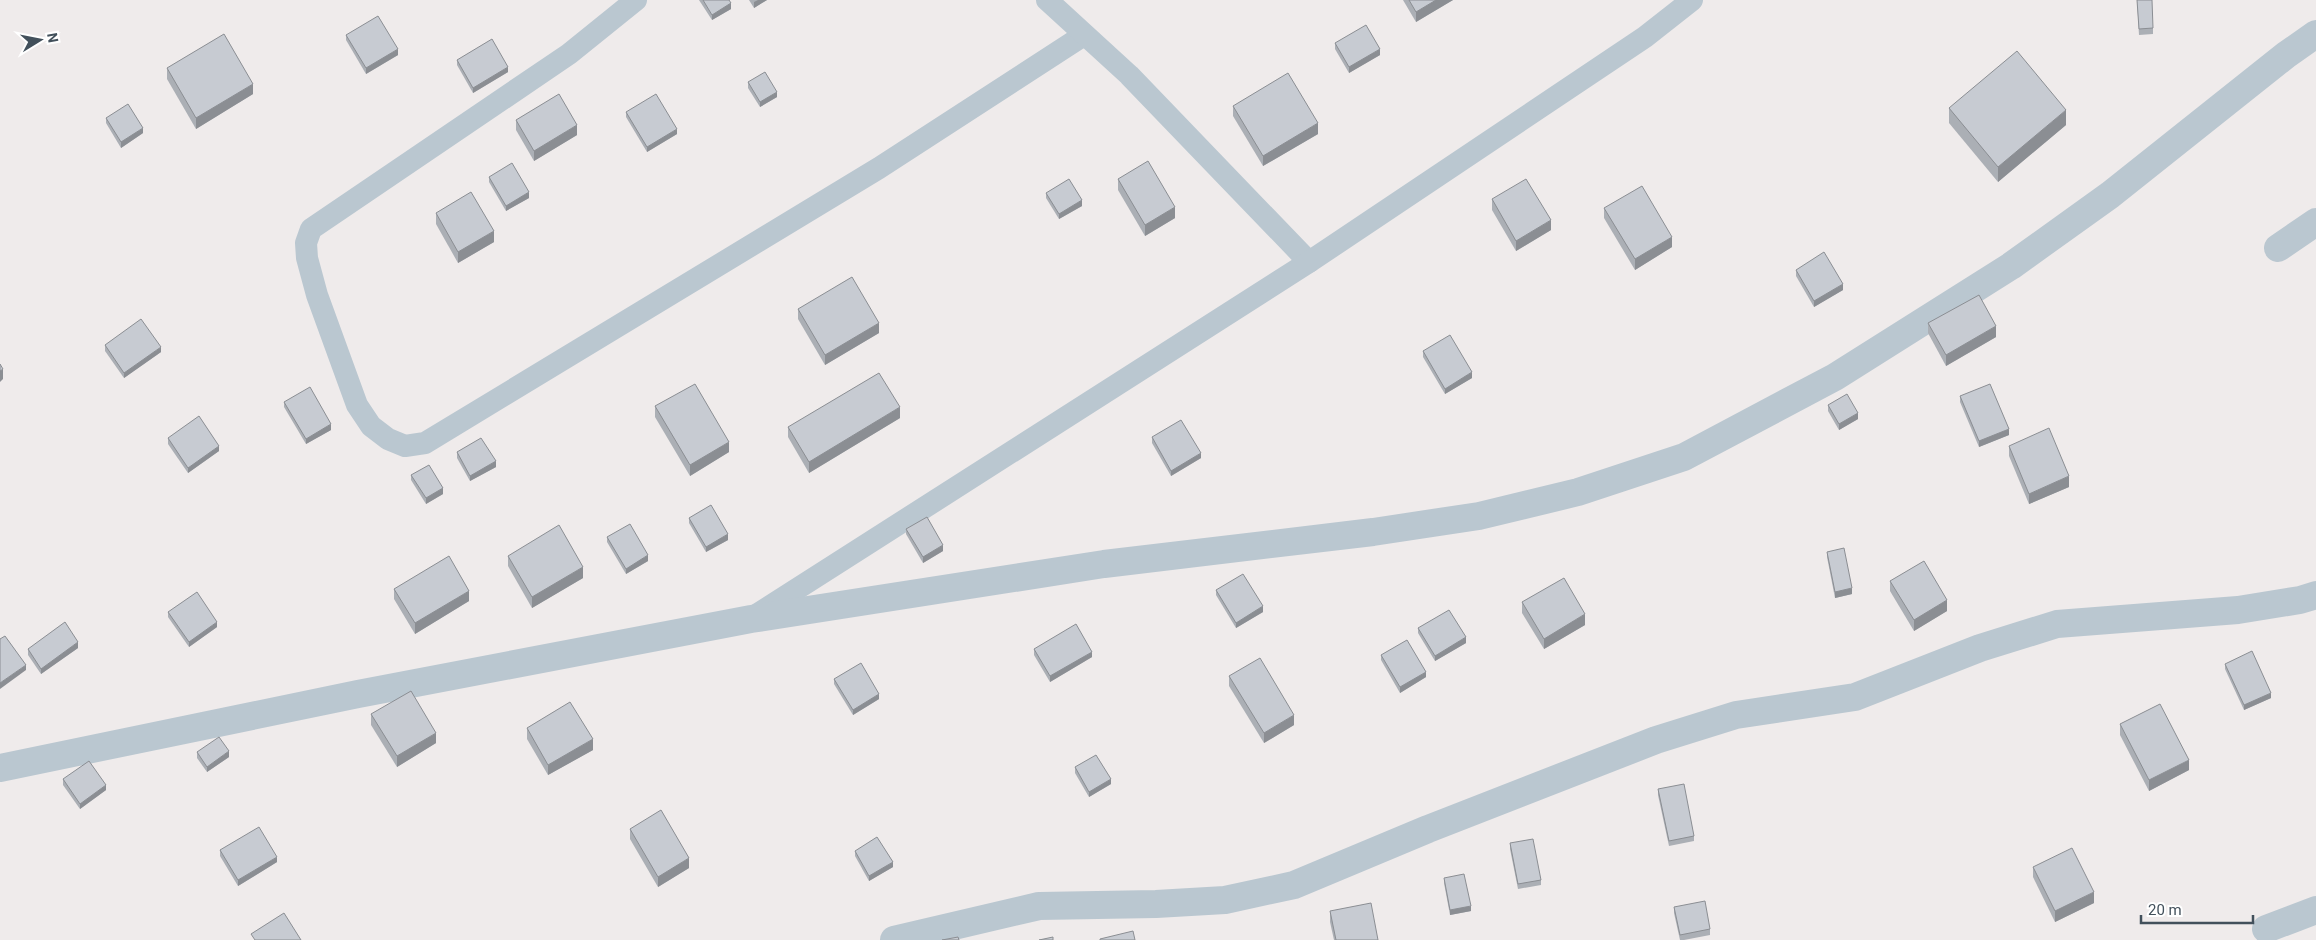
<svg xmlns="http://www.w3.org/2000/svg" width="2316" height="940" font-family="Roboto,sans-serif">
  <rect width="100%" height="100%" fill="#efebeb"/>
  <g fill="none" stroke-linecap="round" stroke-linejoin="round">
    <!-- service -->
    <g stroke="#bac7d0" stroke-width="22">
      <path d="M636 0 569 54 311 229 306 243 307 258 317 295 357 405 371 426 388 439 405 446 425 443 879 168 1084 35"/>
      <path d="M1047 0 1129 75 1309 262"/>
      <path d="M753 617 1309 262 1645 37 1692 0"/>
    </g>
    <!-- minor -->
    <g stroke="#bac7d0" stroke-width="28">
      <path d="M2278 248 2316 222"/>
      <path d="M0 768 358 694 751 619 1104 564 1373 532 1479 516 1578 492 1684 457 1835 377 2011 266 2110 195 2286 55 2316 34"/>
      <path d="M2266 929 2316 910"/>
      <path d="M894 940 1039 906 1156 904 1225 900 1294 885 1428 829 1656 740 1736 715 1855 697 1980 648 2057 624 2238 610 2300 600 2316 595"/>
    </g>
  </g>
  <!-- wall -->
  <g fill="#abafb5">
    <path d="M699 0H729L731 9 712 20Z"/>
    <path d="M749 0H767L754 8Z"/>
    <path d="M1403 0H1453L1416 22Z"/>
    <path d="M2137 0 2153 28V34L2139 35Z"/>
    <path d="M346 35 398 55 366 74 346 40Z"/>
    <path d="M1335 43 1380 55 1349 73 1335 49Z"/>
    <path d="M457 60 508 72 473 93 457 65Z"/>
    <path d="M167 68 253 94 196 129 167 79Z"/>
    <path d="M748 82 777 97 760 107 748 88Z"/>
    <path d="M1233 106 1318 134 1263 166 1233 116Z"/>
    <path d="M1949 108 2066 125 1998 182 1949 123Z"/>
    <path d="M626 112 677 134 647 152 626 117Z"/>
    <path d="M106 118 143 133 121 148 106 123Z"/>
    <path d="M516 120 577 135 534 161 516 130Z"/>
    <path d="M489 177 529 198 506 211 489 182Z"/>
    <path d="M1118 179 1175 218 1145 236 1118 190Z"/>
    <path d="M1046 193 1082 206 1059 219 1046 198Z"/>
    <path d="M1492 199 1551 230 1516 251 1492 210Z"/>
    <path d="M1604 208 1672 247 1635 270 1604 218Z"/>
    <path d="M436 213 494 242 458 263 436 224Z"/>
    <path d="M1796 270 1843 290 1814 307 1796 276Z"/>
    <path d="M798 309 879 333 825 365 798 319Z"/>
    <path d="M1928 323 1996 337 1946 366 1928 333Z"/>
    <path d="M105 345 161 352 124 378 105 351Z"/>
    <path d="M1423 351 1472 378 1445 394 1423 357Z"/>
    <path d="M1960 396 2009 435 1979 447 1960 402Z"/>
    <path d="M284 402 331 430 306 444 284 407Z"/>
    <path d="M1828 405 1858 419 1839 430 1828 411Z"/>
    <path d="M655 406 729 452 690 476 655 417Z"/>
    <path d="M900 418 809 473 788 437V427Z"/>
    <path d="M1152 437 1201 458 1171 476 1152 443Z"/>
    <path d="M168 438 219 451 188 473 168 444Z"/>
    <path d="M2009 446 2069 487 2029 504 2009 456Z"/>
    <path d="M457 452 496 467 470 481 457 458Z"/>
    <path d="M411 475 443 494 426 504 411 480Z"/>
    <path d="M689 518 728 540 706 552 689 523Z"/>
    <path d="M906 529 943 551 923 563 906 534Z"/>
    <path d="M607 537 648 561 626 574 607 542Z"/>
    <path d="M1827 552 1852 594 1835 598 1827 557Z"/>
    <path d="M508 556 583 578 532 608 508 566Z"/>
    <path d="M1890 581 1947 611 1914 631 1890 591Z"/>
    <path d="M394 589 469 601 415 634 394 599Z"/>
    <path d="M1216 590 1263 612 1236 628 1216 595Z"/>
    <path d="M1522 602 1585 625 1544 649 1522 613Z"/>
    <path d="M168 612 217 627 189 647 168 617Z"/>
    <path d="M1418 628 1466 643 1435 661 1418 633Z"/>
    <path d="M78 648 41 674 28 655V649Z"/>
    <path d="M1034 649 1092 657 1050 682 1034 655Z"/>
    <path d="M1381 655 1426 677 1400 693 1381 660Z"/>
    <path d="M2225 664 2271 698 2244 710 2225 669Z"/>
    <path d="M1229 676 1294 725 1264 743 1229 686Z"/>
    <path d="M834 679 879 699 853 715 834 684Z"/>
    <path d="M371 714 436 743 397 767 371 725Z"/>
    <path d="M2120 724 2189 770 2149 791 2120 735Z"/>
    <path d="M527 728 593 750 548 775 527 739Z"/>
    <path d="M197 752 229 757 207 772 197 758Z"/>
    <path d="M1075 767 1111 784 1089 797 1075 773Z"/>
    <path d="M63 779 106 790 80 809 63 785Z"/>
    <path d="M1658 789 1694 836V841L1669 846 1658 795Z"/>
    <path d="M630 829 689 868 658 887 630 839Z"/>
    <path d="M1510 843 1541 880V885L1518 889 1510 849Z"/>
    <path d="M220 850 277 862 238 886 220 856Z"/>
    <path d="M855 851 893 867 869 881 855 856Z"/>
    <path d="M2033 867 2094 903 2055 922 2033 877Z"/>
    <path d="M1444 878 1471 911 1450 915 1444 883Z"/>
    <path d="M1674 907 1710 929V935L1684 940H1680L1674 913Z"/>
    <path d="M1330 911 1378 940H1334L1330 922Z"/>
  </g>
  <!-- shaded-wall -->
  <g fill="#8b8e93">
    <path d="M758 0H767L754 8V2Z"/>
    <path d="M1436 0H1453L1416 22V12Z"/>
    <path d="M731 3V9L712 20V15Z"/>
    <path d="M398 49V55L366 74V68Z"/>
    <path d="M1380 49V55L1349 73V67Z"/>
    <path d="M508 67V72L473 93V88Z"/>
    <path d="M253 84V94L196 129V118Z"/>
    <path d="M777 92V97L760 107V102Z"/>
    <path d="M2066 110V125L1998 182V167Z"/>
    <path d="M1318 123V134L1263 166V156Z"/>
    <path d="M577 125V135L534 161V151Z"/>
    <path d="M143 128V133L121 148V142Z"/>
    <path d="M677 129V134L647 152V147Z"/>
    <path d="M529 192V198L506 211V206Z"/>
    <path d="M1082 200V206L1059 219V214Z"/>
    <path d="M1175 207V218L1145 236V225Z"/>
    <path d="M1551 220V230L1516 251V241Z"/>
    <path d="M494 231V242L458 263V252Z"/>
    <path d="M1672 237V247L1635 270V259Z"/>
    <path d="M1843 284V290L1814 307V301Z"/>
    <path d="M879 323V333L825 365V355Z"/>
    <path d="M1996 326V337L1946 366V355Z"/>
    <path d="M161 347V352L124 378V373Z"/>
    <path d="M3 369V379L0 382V371Z"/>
    <path d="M1472 372V378L1445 394V389Z"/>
    <path d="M900 407V418L809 473V462Z"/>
    <path d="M1858 413V419L1839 430V424Z"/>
    <path d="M331 424V430L306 444V439Z"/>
    <path d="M2009 429V435L1979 447V441Z"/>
    <path d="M729 442V452L690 476V465Z"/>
    <path d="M219 446V451L188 473V468Z"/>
    <path d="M1201 453V458L1171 476V471Z"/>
    <path d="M496 461V467L470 481V476Z"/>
    <path d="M2069 476V487L2029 504V494Z"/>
    <path d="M443 488V494L426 504V498Z"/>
    <path d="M728 534V540L706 552V547Z"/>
    <path d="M943 545V551L923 563V557Z"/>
    <path d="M648 555V561L626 574V569Z"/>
    <path d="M583 567V578L532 608V597Z"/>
    <path d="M1852 588V594L1835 598V592Z"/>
    <path d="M469 591V601L415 634V623Z"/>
    <path d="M1947 600V611L1914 631V620Z"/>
    <path d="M1263 606V612L1236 628V623Z"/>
    <path d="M1585 614V625L1544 649V639Z"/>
    <path d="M217 622V627L189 647V642Z"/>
    <path d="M1466 637V643L1435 661V656Z"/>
    <path d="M78 642V648L41 674V669Z"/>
    <path d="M1092 652V657L1050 682V676Z"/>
    <path d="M26 665V670L0 689V683Z"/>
    <path d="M1426 672V677L1400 693V687Z"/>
    <path d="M2271 693V698L2244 710V705Z"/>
    <path d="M879 694V699L853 715V710Z"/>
    <path d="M1294 715V725L1264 743V733Z"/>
    <path d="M436 733V743L397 767V756Z"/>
    <path d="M593 739V750L548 775V765Z"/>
    <path d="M229 751V757L207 772V767Z"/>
    <path d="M2189 760V770L2149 791V780Z"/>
    <path d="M1111 779V784L1089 797V792Z"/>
    <path d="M106 785V790L80 809V804Z"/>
    <path d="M277 857V862L238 886V880Z"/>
    <path d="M689 858V868L658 887V877Z"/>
    <path d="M893 862V867L869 881V876Z"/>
    <path d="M2094 892V903L2055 922V911Z"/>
    <path d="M1471 906V911L1450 915V910Z"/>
  </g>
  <!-- building -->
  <g fill="#c7cbd2" stroke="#8b8e93">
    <path d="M703 0H729L731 3 712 15Z"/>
    <path d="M1409 0H1436L1416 12Z"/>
    <path d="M2137 0H2152L2153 28 2139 29Z"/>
    <path d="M378 16 398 49 366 68 346 35Z"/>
    <path d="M1366 25 1380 49 1349 67 1335 43Z"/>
    <path d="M224 34 253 84 196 118 167 68Z"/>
    <path d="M492 39 508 67 473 88 457 60Z"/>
    <path d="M2017 51 2066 110 1998 167 1949 108Z"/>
    <path d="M765 72 777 92 760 102 748 82Z"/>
    <path d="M1288 73 1318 123 1263 156 1233 106Z"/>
    <path d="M559 94 577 125 534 151 516 120Z"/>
    <path d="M656 94 677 129 647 147 626 112Z"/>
    <path d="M128 104 143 128 121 142 106 118Z"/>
    <path d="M1148 161 1175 207 1145 225 1118 179Z"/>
    <path d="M512 163 529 192 506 206 489 177Z"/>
    <path d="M1069 179 1082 200 1059 214 1046 193Z"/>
    <path d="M1526 179 1551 220 1516 241 1492 199Z"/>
    <path d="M1642 186 1672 237 1635 259 1604 208Z"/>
    <path d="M471 192 494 231 458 252 436 213Z"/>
    <path d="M1824 252 1843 284 1814 301 1796 270Z"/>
    <path d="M852 277 879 323 825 355 798 309Z"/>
    <path d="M1979 295 1996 326 1946 355 1928 323Z"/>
    <path d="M141 319 161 347 124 373 105 345Z"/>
    <path d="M1450 335 1472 372 1445 389 1423 351Z"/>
    <path d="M0 364 3 369 0 371Z"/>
    <path d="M879 373 900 407 809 462 788 427Z"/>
    <path d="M695 384 729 442 690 465 655 406Z"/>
    <path d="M1990 384 2009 429 1979 441 1960 396Z"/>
    <path d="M310 387 331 424 306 439 284 402Z"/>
    <path d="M1847 394 1858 413 1839 424 1828 405Z"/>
    <path d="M199 416 219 446 188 468 168 438Z"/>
    <path d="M1181 420 1201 453 1171 471 1152 437Z"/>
    <path d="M2049 428 2069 476 2029 494 2009 446Z"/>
    <path d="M481 438 496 461 470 476 457 452Z"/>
    <path d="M429 465 443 488 426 498 411 475Z"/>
    <path d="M711 505 728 534 706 547 689 518Z"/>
    <path d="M927 517 943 545 923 557 906 529Z"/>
    <path d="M630 524 648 555 626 569 607 537Z"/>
    <path d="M559 525 583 567 532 597 508 556Z"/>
    <path d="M1844 548 1852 588 1835 592 1827 552Z"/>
    <path d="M449 556 469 591 415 623 394 589Z"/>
    <path d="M1924 561 1947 600 1914 620 1890 581Z"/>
    <path d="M1243 574 1263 606 1236 623 1216 590Z"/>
    <path d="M1564 578 1585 614 1544 639 1522 602Z"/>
    <path d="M197 592 217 622 189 642 168 612Z"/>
    <path d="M1449 610 1466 637 1435 656 1418 628Z"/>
    <path d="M65 622 78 642 41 669 28 649Z"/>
    <path d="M1076 624 1092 652 1050 676 1034 649Z"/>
    <path d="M5 636 26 665 0 683V639Z"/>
    <path d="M1407 640 1426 672 1400 687 1381 655Z"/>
    <path d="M2252 651 2271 693 2244 705 2225 664Z"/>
    <path d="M1260 658 1294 715 1264 733 1229 676Z"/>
    <path d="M861 663 879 694 853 710 834 679Z"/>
    <path d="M411 691 436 733 397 756 371 714Z"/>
    <path d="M570 702 593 739 548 765 527 728Z"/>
    <path d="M2160 704 2189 760 2149 780 2120 724Z"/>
    <path d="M219 737 229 751 207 767 197 752Z"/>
    <path d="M1096 755 1111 779 1089 792 1075 767Z"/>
    <path d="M89 761 106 785 80 804 63 779Z"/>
    <path d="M1684 784 1694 836 1669 841 1658 789Z"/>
    <path d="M661 810 689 858 658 877 630 829Z"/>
    <path d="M259 827 277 857 238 880 220 850Z"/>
    <path d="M877 837 893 862 869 876 855 851Z"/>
    <path d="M1533 839 1541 880 1518 884 1510 843Z"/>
    <path d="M2072 848 2094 892 2055 911 2033 867Z"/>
    <path d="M1464 874 1471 906 1450 910 1444 878Z"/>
    <path d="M1705 901 1710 929 1680 935 1674 907Z"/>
    <path d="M1371 903 1378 940H1336L1330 911Z"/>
    <path d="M284 913 301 940H255L251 934Z"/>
    <path d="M1133 931 1135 940H1100V939Z"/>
    <path d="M958 937 959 940H942Z"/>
    <path d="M1053 937V940H1039Z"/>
  </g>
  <!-- north arrow -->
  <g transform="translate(40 40) rotate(80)" stroke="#ffffff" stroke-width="4" paint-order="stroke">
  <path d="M0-4L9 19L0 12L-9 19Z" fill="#42505b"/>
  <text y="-8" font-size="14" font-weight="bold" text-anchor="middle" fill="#42505b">N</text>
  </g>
  <!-- scale -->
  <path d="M2141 915v8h112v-8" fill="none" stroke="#42505b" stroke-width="2.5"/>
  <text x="2148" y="915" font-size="15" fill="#42505b" stroke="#ffffff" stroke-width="4" paint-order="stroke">20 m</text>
</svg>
